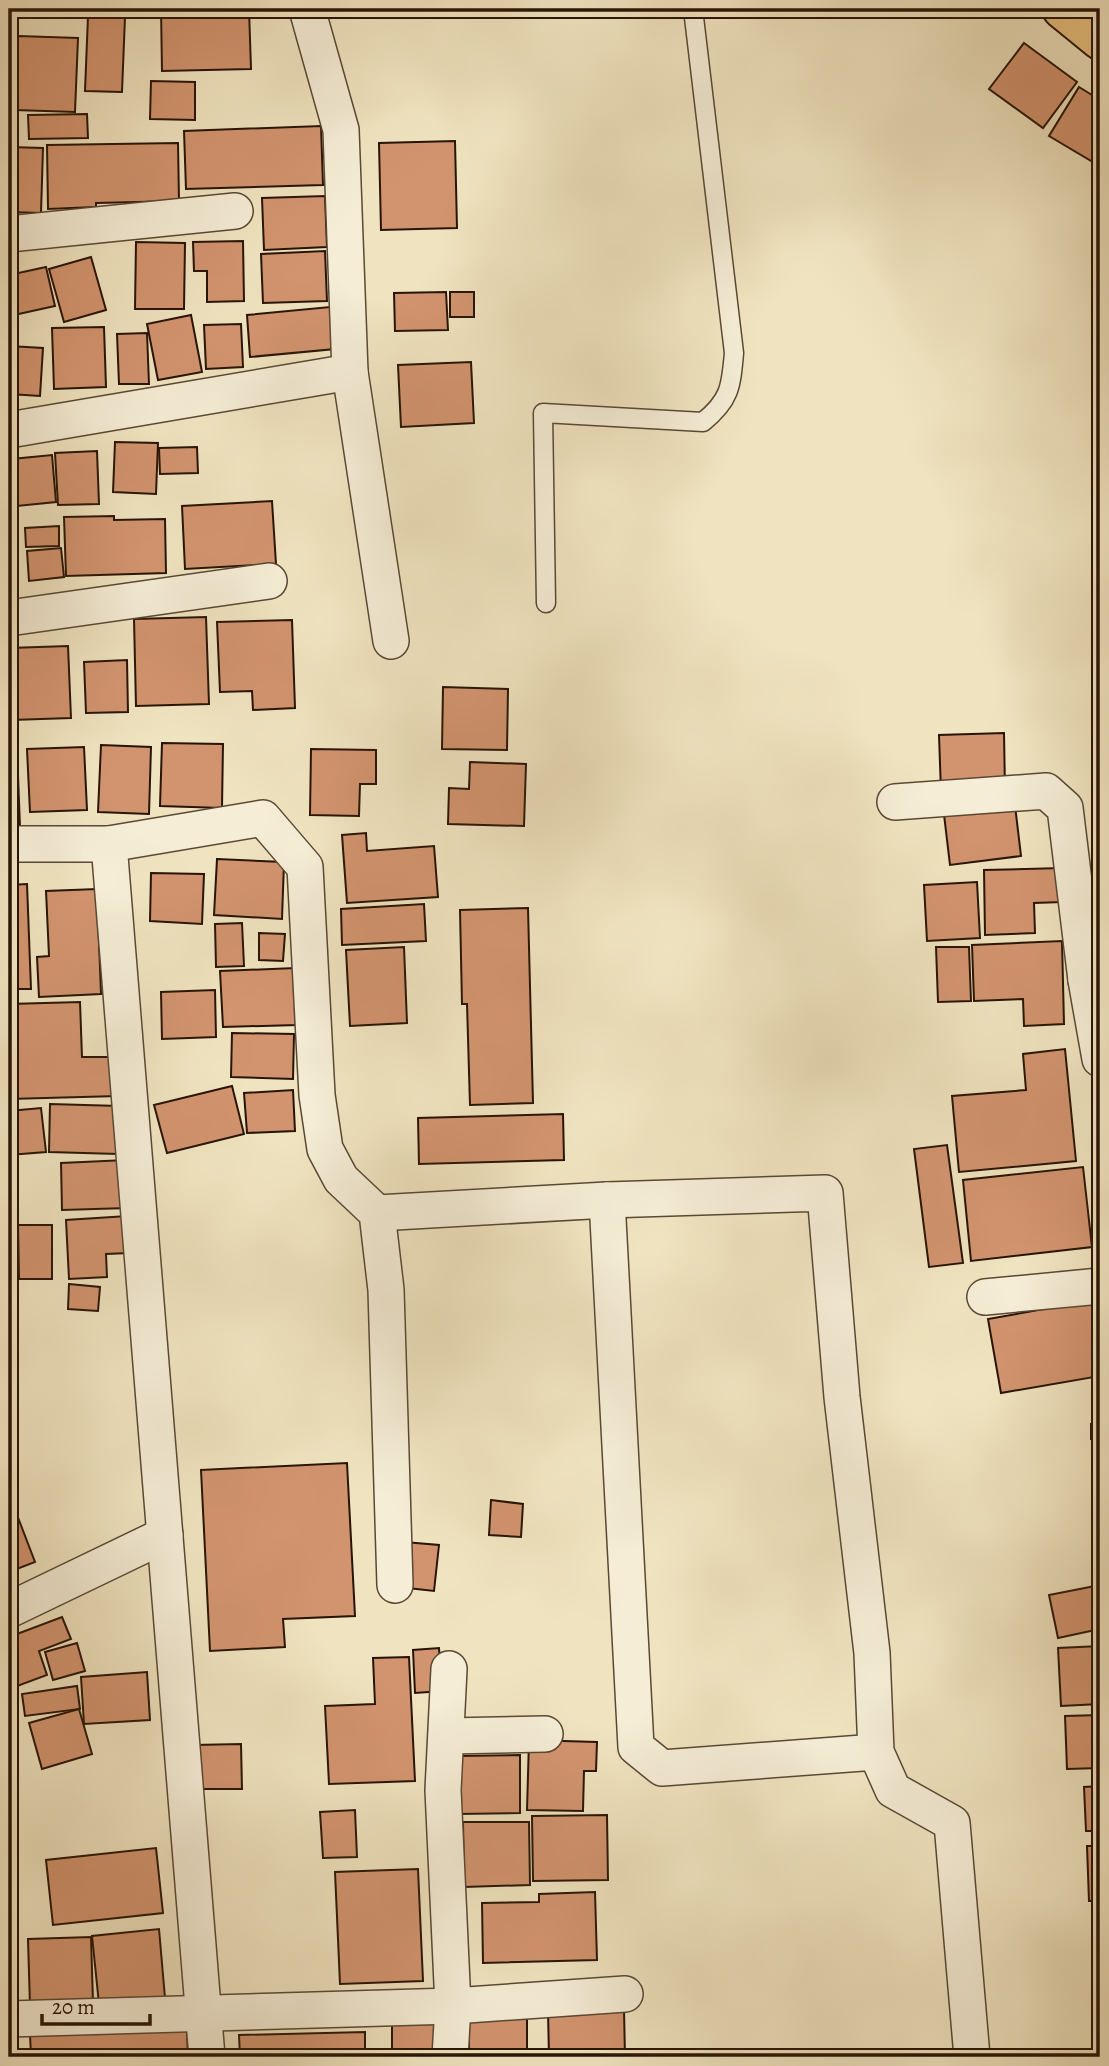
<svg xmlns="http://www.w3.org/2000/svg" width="1109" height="2066" font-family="Alegreya,serif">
  <rect width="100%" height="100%" fill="#f0e4c0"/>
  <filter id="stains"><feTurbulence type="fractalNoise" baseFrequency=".00286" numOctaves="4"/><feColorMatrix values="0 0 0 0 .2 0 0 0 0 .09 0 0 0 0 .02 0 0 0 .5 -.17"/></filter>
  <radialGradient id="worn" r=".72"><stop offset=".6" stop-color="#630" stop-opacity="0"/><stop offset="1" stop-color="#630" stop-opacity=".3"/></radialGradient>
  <!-- building -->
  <g fill="#d2946f" stroke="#281405" stroke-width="2">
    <path d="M161 9H249L251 69 162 71Z"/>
    <path d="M88 16 125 17 122 92 85 91Z"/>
    <path d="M18 36 78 38 75 112 15 110Z"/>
    <path d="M9 38 13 123H9Z"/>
    <path d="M1024 43 1077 82 1043 128 989 89Z"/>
    <path d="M151 81 195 82V120L150 119Z"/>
    <path d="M1079 87 1100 100V161L1098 165 1049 136Z"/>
    <path d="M87 114 88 138 29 139 28 115Z"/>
    <path d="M321 126 323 185 186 189 184 131Z"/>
    <path d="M455 141 457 228 381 230 379 143Z"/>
    <path d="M178 143 179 201 96 203V207L48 209 47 145Z"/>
    <path d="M9 147 43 148 41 213 9 212Z"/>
    <path d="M325 196 327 247 264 250 262 198Z"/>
    <path d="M243 241 244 301 207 302V271H194L193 242Z"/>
    <path d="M136 242 185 243 184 309H135Z"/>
    <path d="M325 251 327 301 263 303 261 254Z"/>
    <path d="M91 257 106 310 64 322 49 269Z"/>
    <path d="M46 267 55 306 14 315 9 275Z"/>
    <path d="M446 292 448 330 395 331 394 293Z"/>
    <rect x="450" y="292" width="24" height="25"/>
    <path d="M330 307 335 349 250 357 247 315Z"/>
    <path d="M191 315 202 372 158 380 147 324Z"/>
    <path d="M241 324 243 367 206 369 204 325Z"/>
    <path d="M104 327 106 387 54 389 52 328Z"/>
    <path d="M147 333 149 384H119L117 334Z"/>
    <path d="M9 346 43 348 40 396 9 394Z"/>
    <path d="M471 362 474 423 401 427 398 365Z"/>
    <path d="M115 442 158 443 156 494 113 492Z"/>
    <path d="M197 447 198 473 160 474 159 448Z"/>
    <path d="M97 451 99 504 58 505 55 453Z"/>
    <path d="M52 455 56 502 17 506 12 459Z"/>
    <path d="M272 501 276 564 185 569 182 506Z"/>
    <path d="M114 516V520L165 519 166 573 66 576 64 517Z"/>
    <path d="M59 526V546L26 547 25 528Z"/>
    <path d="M61 548 64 577 29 581 27 551Z"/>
    <path d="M206 617 209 704 136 706 134 619Z"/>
    <path d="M292 620 295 708 253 710 252 691 220 692 217 622Z"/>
    <path d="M68 646 71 718 12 720 9 648Z"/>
    <path d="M127 660 128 712 86 713 84 662Z"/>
    <path d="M443 687 508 689 507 750 442 749Z"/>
    <path d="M1004 733 1005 791 941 792 939 735Z"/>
    <path d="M162 743 223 744 222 808 160 806Z"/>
    <path d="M101 745 151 747 149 814 98 812Z"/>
    <path d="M84 747 87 810 30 812 27 749Z"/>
    <path d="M311 749 376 750V784H360L359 816 310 815Z"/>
    <path d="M17 750 20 827 9 828V751Z"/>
    <path d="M470 762 526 764 524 826 448 824 449 788 469 789Z"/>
    <path d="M1014 797 1021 856 950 865 943 806Z"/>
    <path d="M366 833 367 851 434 846 438 897 347 903 342 835Z"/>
    <path d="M217 859 284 862 282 919 214 915Z"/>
    <path d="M1062 868V902L1034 903 1035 933 985 935 984 870Z"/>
    <path d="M151 873 204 874 202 924 150 921Z"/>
    <path d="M977 882 980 938 927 941 924 885Z"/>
    <path d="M27 884 31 989H9V885Z"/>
    <path d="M97 889 101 994 39 997 37 957 49 956 46 891Z"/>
    <path d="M424 904 426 941 342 945 341 909Z"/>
    <path d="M528 908 533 1103 470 1105 467 1004H462L460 910Z"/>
    <path d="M242 923 244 966 216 967 215 924Z"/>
    <path d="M259 933 285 934 283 961 259 960Z"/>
    <path d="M1062 941 1064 1024 1024 1026 1023 999 974 1001 972 945Z"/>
    <path d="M404 947 407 1023 350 1026 346 950Z"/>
    <path d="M936 947H969L971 1001 938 1002Z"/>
    <path d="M295 968 297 1025 223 1027 220 971Z"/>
    <path d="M215 990 216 1037 162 1039 161 992Z"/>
    <path d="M80 1002 82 1057H117L118 1096 9 1099V1004Z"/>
    <path d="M232 1033 294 1034 293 1079 231 1077Z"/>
    <path d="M1065 1049 1076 1161 959 1172 952 1096 1026 1090 1023 1054Z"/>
    <path d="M232 1086 244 1134 167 1153 154 1105Z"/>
    <path d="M293 1090 295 1131 247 1133 244 1093Z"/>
    <path d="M50 1104 119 1106 118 1154 49 1152Z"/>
    <path d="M41 1108 46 1152 9 1155V1111Z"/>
    <path d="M563 1114 564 1160 419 1164 418 1118Z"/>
    <path d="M947 1145 963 1263 929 1267 914 1149Z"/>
    <path d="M126 1160 128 1208 62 1210 61 1163Z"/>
    <path d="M1083 1167 1092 1247 971 1261 963 1180Z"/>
    <path d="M127 1216 129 1253 106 1254 107 1277 69 1279 66 1220Z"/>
    <path d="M18 1225H52V1279H19Z"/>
    <path d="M69 1284 100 1287 98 1311 68 1309Z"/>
    <path d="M1100 1299V1376L1001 1393 988 1319Z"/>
    <rect x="1091" y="1424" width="9" height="15"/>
    <path d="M347 1463 355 1616 283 1619 285 1647 210 1651 201 1470Z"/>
    <path d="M9 1494 35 1562 9 1572Z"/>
    <path d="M491 1500 523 1504 521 1537 489 1535Z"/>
    <path d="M404 1542 439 1545 434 1591 399 1587Z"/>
    <path d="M1100 1585V1629L1058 1638 1049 1595Z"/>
    <path d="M62 1617 71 1639 39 1651 47 1675 9 1689V1637Z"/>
    <path d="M77 1643 85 1671 53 1680 45 1652Z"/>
    <path d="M1100 1646V1704L1061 1706 1058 1648Z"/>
    <path d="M439 1648 442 1691 415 1693 413 1650Z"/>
    <path d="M409 1657 415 1781 329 1784 325 1706 375 1704 373 1658Z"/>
    <path d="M147 1672 150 1720 84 1724 81 1677Z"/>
    <path d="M77 1686 80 1709 25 1716 22 1694Z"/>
    <path d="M79 1709 92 1754 42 1769 29 1723Z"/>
    <path d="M1100 1715V1768L1067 1769 1065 1716Z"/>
    <path d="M529 1740 597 1742 596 1771H584L583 1811 527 1810Z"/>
    <path d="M241 1744 242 1789H194V1745Z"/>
    <path d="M520 1755V1813L458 1814 457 1756Z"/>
    <path d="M1100 1786V1831H1086L1084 1787Z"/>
    <path d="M355 1810 357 1857 323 1858 320 1812Z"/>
    <path d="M607 1815 608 1880 533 1881 532 1816Z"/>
    <path d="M463 1822H529L530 1885 464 1887Z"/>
    <path d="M1087 1846H1100V1901H1089Z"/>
    <path d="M156 1848 163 1913 53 1925 46 1860Z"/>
    <path d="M418 1869 423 1981 340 1984 335 1872Z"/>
    <path d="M595 1892 597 1960 483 1963 482 1903 539 1902V1894Z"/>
    <path d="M159 1929 165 1998 99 2004 92 1936Z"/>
    <path d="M91 1937 93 2003 30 2006 28 1939Z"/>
    <path d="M624 2009 625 2057H549L548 2011Z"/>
    <rect x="469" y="2019" width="58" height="38"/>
    <rect x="392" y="2022" width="52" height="35"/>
    <path d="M187 2028 188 2057H31L30 2034Z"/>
    <path d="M365 2032V2057H240L239 2035Z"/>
  </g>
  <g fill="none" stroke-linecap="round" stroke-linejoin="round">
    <!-- lane casing -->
    <g stroke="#5a4834" stroke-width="21">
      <path id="lane" d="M546 603 543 413 703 422C730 400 731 387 734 353L693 9"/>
    </g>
    <!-- street casing -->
    <g stroke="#5a4834" stroke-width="38">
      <g id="street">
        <path d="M307 9 341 130 350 372 391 641"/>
        <path d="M9 234 235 211"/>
        <path d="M9 430 350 372"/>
        <path d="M9 618 269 581"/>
        <path d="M895 802 1046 791 1065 808 1086 980"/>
        <path d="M9 844H109L207 2057"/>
        <path d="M109 844 263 818 305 867 317 1095 325 1149 341 1179 377 1213 386 1290 395 1585"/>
        <path d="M1100 980H1086L1100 1059"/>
        <path d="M607 1200 636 1747 662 1768 876 1752"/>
        <path d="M377 1213 607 1200 825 1193 842 1397 872 1653 876 1752 893 1790 952 1823 972 2057"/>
        <path d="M985 1297 1100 1286"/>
        <path d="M9 1610 165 1535"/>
        <path d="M449 1669 443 1790 453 2006 450 2057"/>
        <path d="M448 1736 545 1734"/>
        <path d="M9 2019 453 2006 625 1994"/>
      </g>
    </g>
    <!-- primary casing -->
    <g stroke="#281405" stroke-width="42">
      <path id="primary" d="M1062 9 1100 40"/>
    </g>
    <!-- lane -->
    <use href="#lane" stroke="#f5edd6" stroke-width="18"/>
    <!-- street -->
    <use href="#street" stroke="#f5edd6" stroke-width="35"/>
    <!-- primary -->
    <use href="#primary" stroke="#e8c280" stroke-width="38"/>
  </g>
  <!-- margin -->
  <rect width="1109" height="2066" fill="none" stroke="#f0e4c0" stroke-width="35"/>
  <rect x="10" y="10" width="1088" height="2045" fill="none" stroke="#281405" stroke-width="3.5"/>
  <rect x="18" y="18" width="1074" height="2031" fill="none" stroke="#281405" stroke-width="2"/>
  <!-- scale -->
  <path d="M42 2014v10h108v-10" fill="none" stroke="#281405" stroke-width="3.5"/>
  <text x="52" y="2014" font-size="21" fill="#281405" stroke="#f5edd6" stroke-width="5" paint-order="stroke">20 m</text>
  <rect width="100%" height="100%" filter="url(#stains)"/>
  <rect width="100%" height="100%" fill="url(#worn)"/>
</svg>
